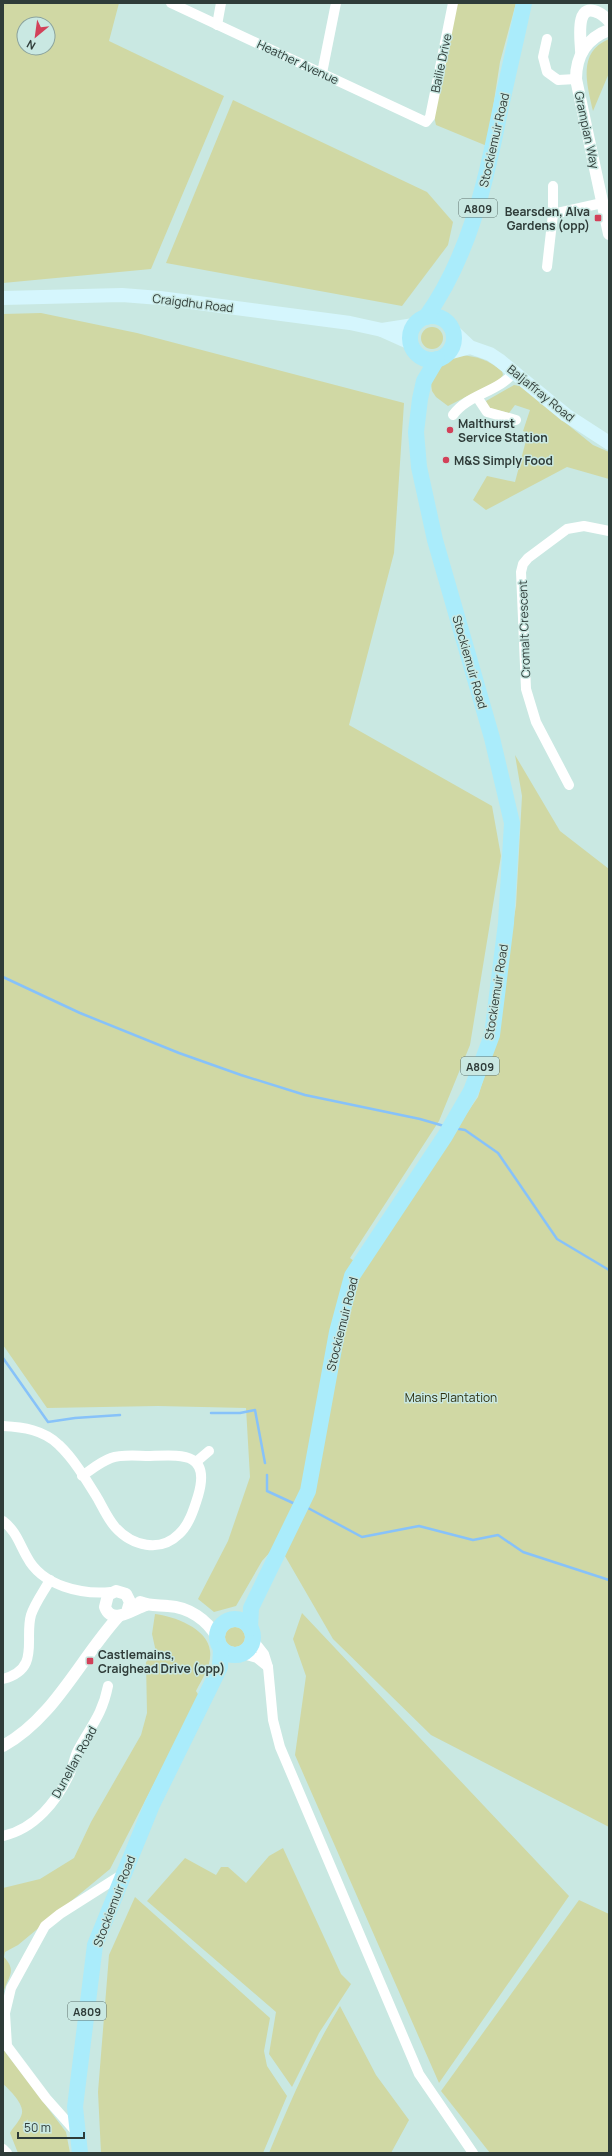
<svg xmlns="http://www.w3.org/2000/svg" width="612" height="2156" font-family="Manrope,sans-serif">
  <rect width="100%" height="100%" fill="#c9e8e2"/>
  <!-- green -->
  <g fill="#d0d8a4" fill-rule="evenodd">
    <path d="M3 3H119L109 41 224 96 151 269 3 283ZM24 24H48V48H24Z"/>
    <path d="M457 3H516L500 62 487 146 436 125 434 116Z"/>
    <path d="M609 39V73L593 111C587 84 577 52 609 39Z"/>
    <path d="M233 100 427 192 453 222 448 245 402 306 166 263Z"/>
    <path d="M41 313 137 333 404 403 394 553 349 725 492 806 501 856 470 1045 439 1121 350 1258 362 1267 478 1097 491 1054 516 906 522 796 515 755 560 831 609 869V1827L431 1735 333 1639 285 1556 300 1519 262 1561 236 1606 214 1612 198 1599 228 1541 250 1477 246 1408 158 1406 47 1408 3 1345V314Z"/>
    <circle cx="432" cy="338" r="11"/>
    <path d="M459 355C477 356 488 360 502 371L503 375 499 380 448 406 436 397 432 391 431 384 441 363Z"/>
    <path d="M514 385 520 386 593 445 609 452V479L567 467 486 510 473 500 487 476 515 482 528 433 523 431 530 410 515 405 509 413 489 408 486 401Z"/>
    <path d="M302 1613 569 1896 439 2083 295 1755 306 1676 293 1639Z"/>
    <path d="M155 1614C173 1616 208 1628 210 1651 212 1665 202 1679 196 1691L199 1696 110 1869 18 1945 5 1952 4 1957C18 1972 7 1977 3 1994V1888L40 1879 74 1858 91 1822 141 1735 147 1713 146 1662 156 1652 152 1634Z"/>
    <circle cx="235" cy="1637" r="10"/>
    <path d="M283 1848 341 1974 351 1984 319 2033 292 2087 269 2054 276 2012 147 1901 185 1858 216 1875 221 1867H228L246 1883 269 1856Z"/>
    <path d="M135 1897 270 2018 264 2051 267 2066 287 2096 263 2153H101L98 2092 109 1955Z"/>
    <path d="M579 1900 609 1914V2153H490L441 2091Z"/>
    <path d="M340 2006 376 2075 409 2120 391 2153H269C290 2102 311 2053 340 2006Z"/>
    <path d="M3 2049 66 2132 70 2153H18L10 2133C13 2127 21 2120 22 2113 24 2104 9 2089 3 2084Z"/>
  </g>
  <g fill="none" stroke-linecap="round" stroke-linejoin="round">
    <!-- stream -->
    <g stroke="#87c2f9" stroke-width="2.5">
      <path d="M3 977 80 1013 179 1053 241 1075 305 1095 420 1119 444 1126"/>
      <path d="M459 1129 465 1130 498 1153 557 1239 609 1270"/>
      <path d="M3 1358 48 1422 75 1418 120 1415"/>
      <path d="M211 1413H240L255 1410 265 1463"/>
      <path d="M267 1475V1491L293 1503"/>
      <path d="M308 1508 362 1537 419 1526 473 1540 498 1535 523 1552 609 1580"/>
    </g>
    <!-- minor -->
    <g stroke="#fff" stroke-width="10">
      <path d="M171 3 426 122 430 117 453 3"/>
      <path d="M217 25 221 3"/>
      <path d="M547 39 543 57 547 72 558 80 576 79"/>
      <path d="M322 73 336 3"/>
      <path d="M553 214 602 203"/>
      <path d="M547 267 553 214V186"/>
      <path d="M477 397 487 412 516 420"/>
      <path d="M453 415C468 394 499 392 514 372"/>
      <path d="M569 785 536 722 526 689 521 572 523 564 528 558 567 529 584 526 609 531"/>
      <path d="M3 1426C23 1427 44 1430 59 1445 74 1459 87 1481 98 1499 103 1508 108 1519 115 1527 132 1546 160 1553 179 1534 189 1525 194 1509 198 1496 211 1452 183 1455 150 1456 137 1456 122 1454 111 1458 100 1462 92 1469 82 1476"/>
      <path d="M196 1462 209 1451"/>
      <path d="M3 1521C16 1531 19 1543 27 1557 42 1586 82 1595 111 1592"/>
      <path d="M253 1640 264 1654 268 1667 273 1720 280 1747 419 2074 473 2153"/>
      <path d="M243 1654 257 1658 268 1667"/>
      <path d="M3 1679C41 1669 24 1639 31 1615 35 1603 44 1591 50 1580"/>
      <path d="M3 1836C35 1829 57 1801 70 1773 73 1766 74 1759 77 1752 90 1727 102 1716 108 1686"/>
      <path d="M78 2134 46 2098 7 2046 5 2013 11 1988 45 1926 60 1914 123 1874"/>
      <path d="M3 2149 7 2153"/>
    </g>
    <!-- tertiary -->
    <g stroke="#fff" stroke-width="12">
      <path d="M609 30C587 38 576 56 576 79L609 234"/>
      <path d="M581 51C581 41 574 0 599 13 603 15 606 18 609 21"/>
      <path d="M140 1602C149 1606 158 1605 168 1606 189 1607 207 1620 217 1637"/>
      <path d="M127 1612 130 1602 126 1594 116 1591 108 1595 105 1607C112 1626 133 1609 146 1605"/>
      <path d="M3 1746C54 1718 80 1659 118 1617"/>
    </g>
    <!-- secondary -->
    <g stroke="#d5f6fd" stroke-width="14">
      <path d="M3 298 122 295 160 298 350 323 382 330 411 343"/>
      <path d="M382 330 414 325"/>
      <path d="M453 331 470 347 490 354 499 360 566 415 609 443"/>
      <path d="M448 353 470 347"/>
    </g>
    <!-- primary -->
    <g stroke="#aaecfb" stroke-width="16">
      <circle cx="432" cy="338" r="22"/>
      <path d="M426 317C468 258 485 186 499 116 507 78 516 41 524 3"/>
      <circle cx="235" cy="1637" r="18"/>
      <path d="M250 1628 251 1608 308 1491 337 1332 352 1276 445 1136 471 1091 492 1035 506 923 512 823 492 738 435 540 419 467 416 432 420 399 424 381 437 359"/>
      <path d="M80 2153 75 2107 95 1945 152 1805 220 1667 221 1649"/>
    </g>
  </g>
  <!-- markers -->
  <g fill="#d24159" stroke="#c9e8e2" stroke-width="1.5">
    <rect x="594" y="214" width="8" height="8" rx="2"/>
    <circle cx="450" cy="430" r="4"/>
    <circle cx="446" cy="460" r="4"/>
    <rect x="86" y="1657" width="8" height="8" rx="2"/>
  </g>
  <g text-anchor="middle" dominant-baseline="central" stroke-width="3" stroke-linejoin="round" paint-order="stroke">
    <!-- shield labels -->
    <g fill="#c9e8e2" stroke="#5d706c" stroke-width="1">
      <rect x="459" y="199" width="38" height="18" rx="3"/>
      <rect x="461" y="1057" width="38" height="18" rx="3"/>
      <rect x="68" y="2002" width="38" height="18" rx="3"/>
    </g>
    <g font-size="11" font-weight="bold" fill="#2f3c39">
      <text x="478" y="208">A809</text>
      <text x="480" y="1066">A809</text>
      <text x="87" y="2011">A809</text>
    </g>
    <!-- street labels -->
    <g font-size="12" fill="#2f3c39" stroke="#c9e8e2">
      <text transform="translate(298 62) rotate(25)">Heather Avenue</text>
      <text transform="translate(441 63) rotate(-78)">Bailie Drive</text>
      <text transform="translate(587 130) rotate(78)">Grampian Way</text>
      <text transform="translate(494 140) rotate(-77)">Stockiemuir Road</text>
      <text transform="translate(193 303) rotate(7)">Craigdhu Road</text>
      <text transform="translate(541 393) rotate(39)">Baljaffray Road</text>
      <text transform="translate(524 629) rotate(-92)">Cromalt Crescent</text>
      <text transform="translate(470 662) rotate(74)">Stockiemuir Road</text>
      <text transform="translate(496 992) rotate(-81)">Stockiemuir Road</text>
      <text transform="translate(342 1324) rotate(-76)">Stockiemuir Road</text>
      <text transform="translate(74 1762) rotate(-61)">Dunellan Road</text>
      <text transform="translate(114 1901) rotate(-69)">Stockiemuir Road</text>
    </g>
    <!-- poi labels -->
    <g font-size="12" font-weight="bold" fill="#2f3c39" stroke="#c9e8e2" text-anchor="start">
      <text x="590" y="211" text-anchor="end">Bearsden, Alva<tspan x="590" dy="14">Gardens (opp)</tspan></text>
      <text x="458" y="423">Malthurst<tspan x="458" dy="14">Service Station</tspan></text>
      <text x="454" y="460">M&amp;S Simply Food</text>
      <text x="98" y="1654">Castlemains,<tspan x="98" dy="14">Craighead Drive (opp)</tspan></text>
    </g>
    <!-- park labels -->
    <g font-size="12" fill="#2d300f" stroke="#c9e8e2">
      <text x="451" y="1397">Mains Plantation</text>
    </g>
  </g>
  <!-- border -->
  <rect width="612" height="2156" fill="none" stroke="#2f3c39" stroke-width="8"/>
  <!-- north arrow -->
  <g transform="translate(36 36) rotate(209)"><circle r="19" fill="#c9e8e2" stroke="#8ba39e"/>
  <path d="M0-3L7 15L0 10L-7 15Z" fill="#d24159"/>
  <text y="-6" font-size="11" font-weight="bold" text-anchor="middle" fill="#2f3c39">N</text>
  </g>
  <!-- scale -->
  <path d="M18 2132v6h66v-6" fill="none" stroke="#2f3c39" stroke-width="2"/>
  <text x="24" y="2132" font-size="12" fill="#2f3c39" stroke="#c9e8e2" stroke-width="3" paint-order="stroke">50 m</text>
</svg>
